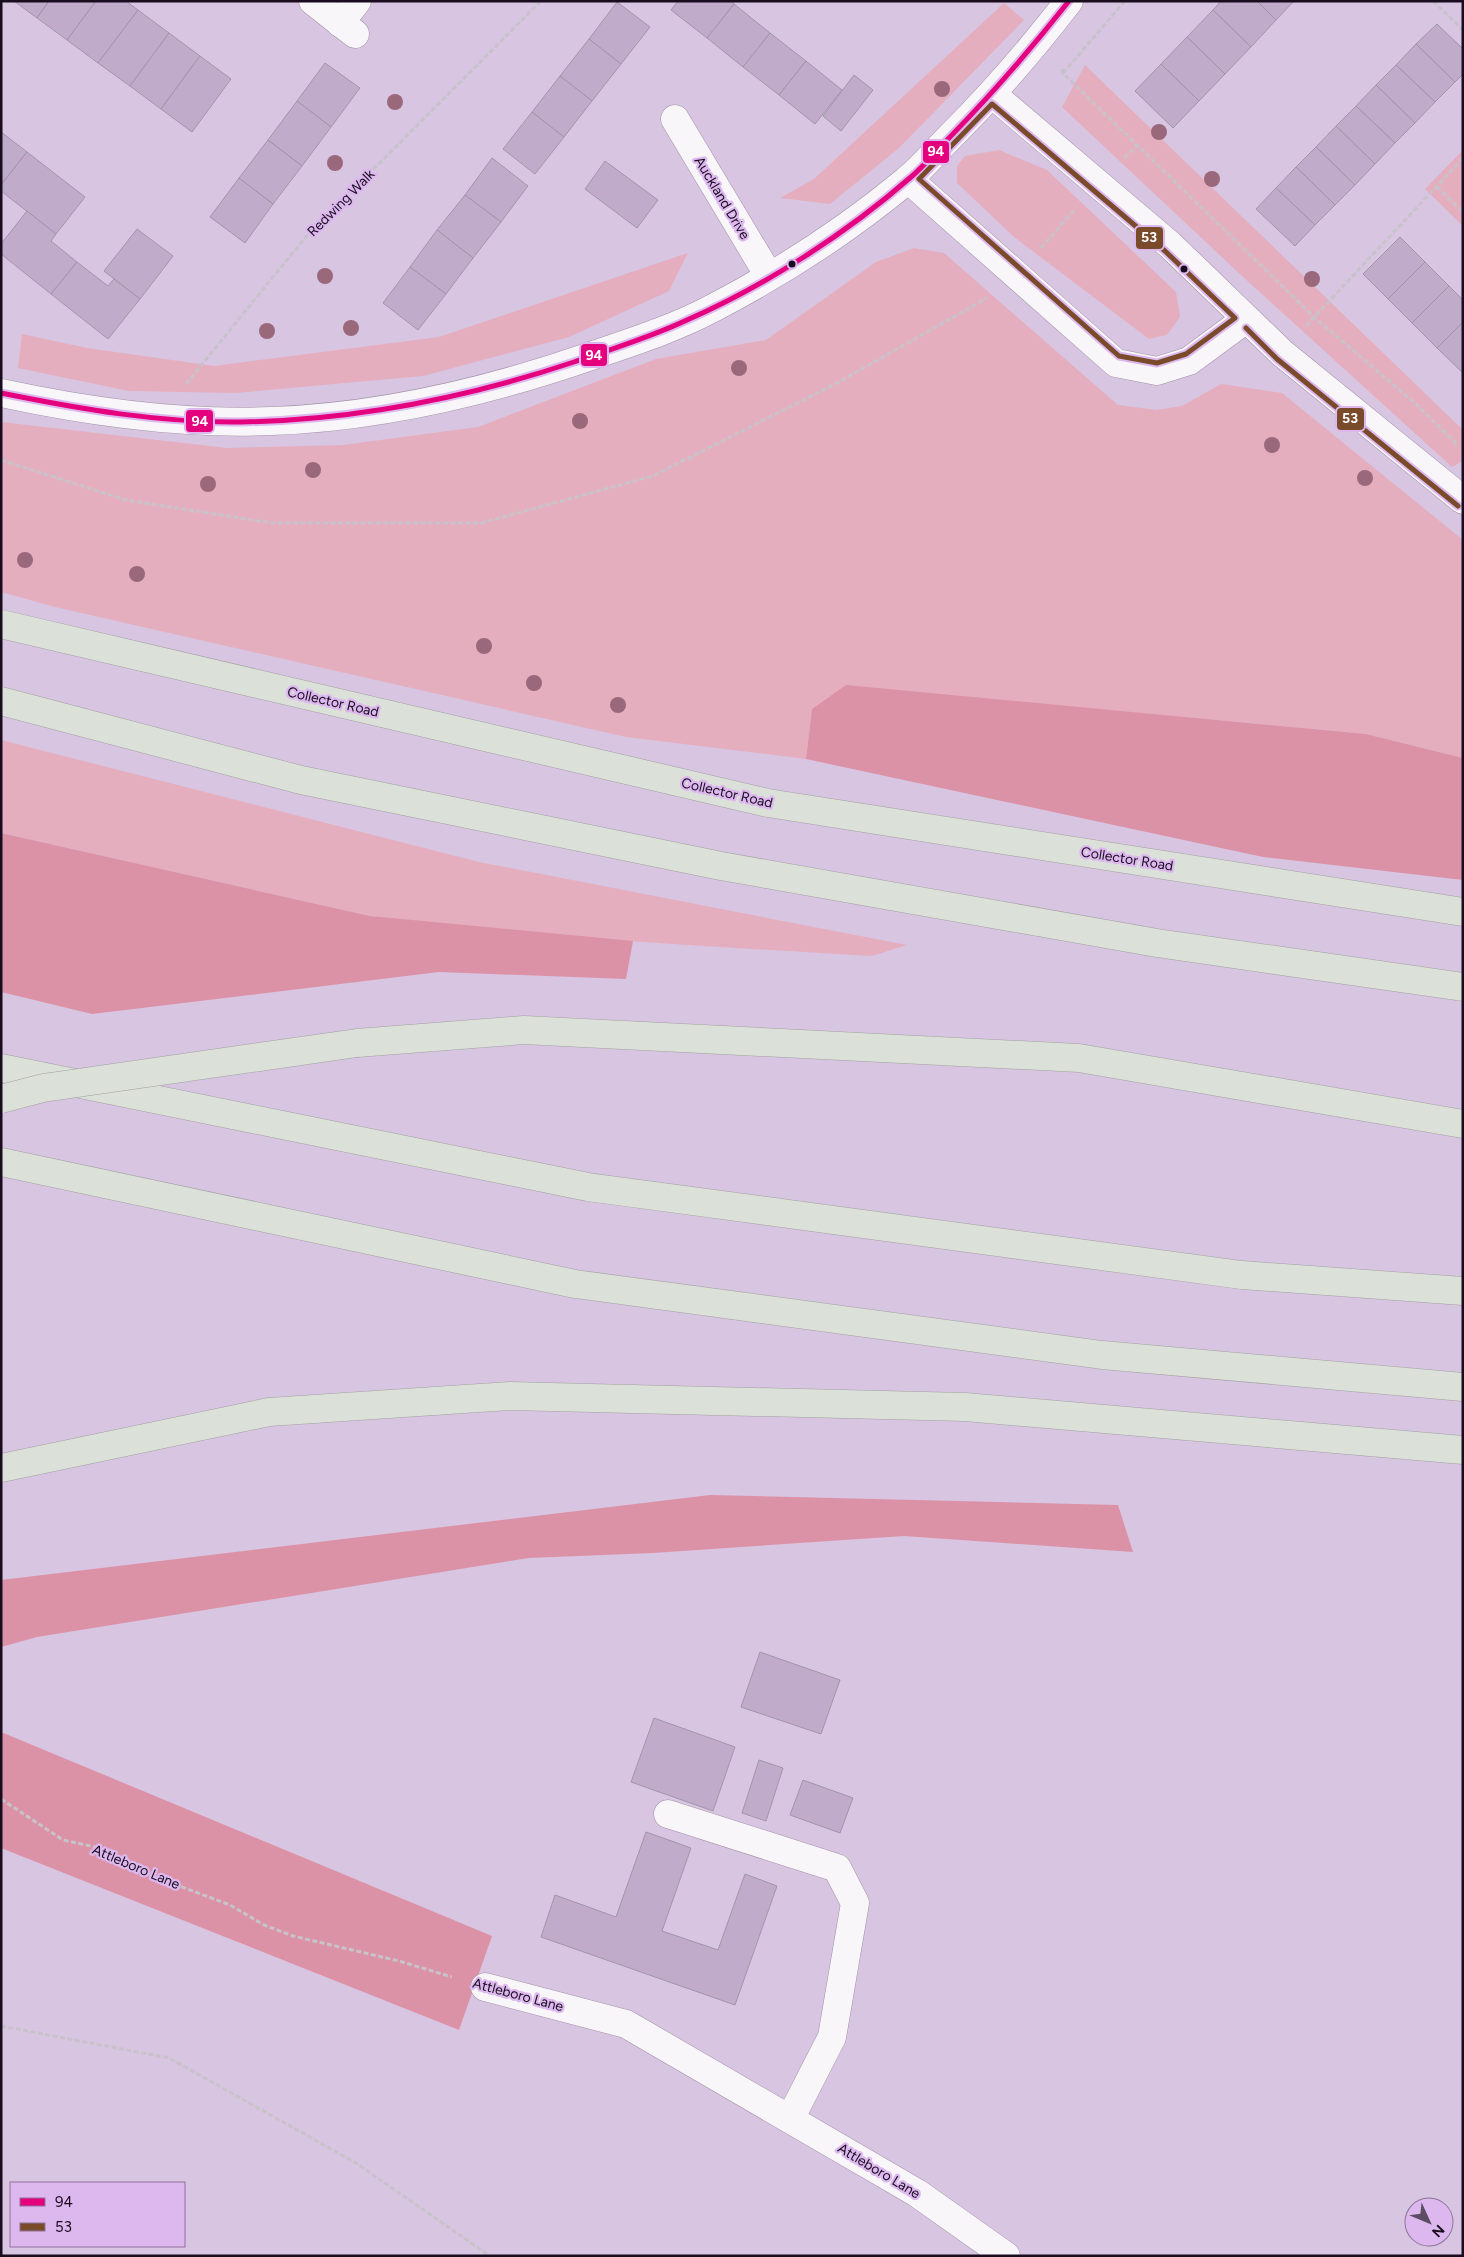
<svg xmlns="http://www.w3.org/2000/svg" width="1464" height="2257" font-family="Figtree,sans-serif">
  <rect width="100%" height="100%" fill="#d8c5e1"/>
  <!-- green -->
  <g fill="#e5aebe">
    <path d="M1004 3 1024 20 899 148 830 204 780 198 814 179Z"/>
    <path d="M1085 65 1463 430V461L1452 467 1242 276 1062 107Z"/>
    <path d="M999 150 1047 170 1176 292 1180 317 1167 335 1149 339 1014 237 957 183V166L965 156Z"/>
    <path d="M1463 150V226L1425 189Z"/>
    <path d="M914 248 944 253 1118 405 1157 410 1182 406 1221 384 1282 393 1463 540V758L1366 734 846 686 812 709 806 759 626 737 55 607 1 592V422L227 448 343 445 478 427 656 359 766 340 876 262Z"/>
    <path d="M688 253 669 291 569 337 423 376 236 393 129 391 18 368 22 334 87 348 214 366 439 337Z"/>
    <path d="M1 740 479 862 907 945 872 956C705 946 536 938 370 916L1 833Z"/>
  </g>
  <!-- forest -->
  <g fill="#dc92a6">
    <path d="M846 685 1366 734 1463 758V880L1263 857 806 759 812 709Z"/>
    <path d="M1 833 370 916 633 941 626 979 439 972 92 1014 1 992Z"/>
    <path d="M710 1495 1118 1505 1133 1552 904 1536 653 1553 529 1558 37 1637 1 1647V1580Z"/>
    <path d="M1 1732 492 1936 459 2030 1 1848Z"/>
  </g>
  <!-- building -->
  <g fill="#c0acca" stroke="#a394aa">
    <path d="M14 1H49L37 18Z"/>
    <path d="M49 1H96L67 40 37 18Z"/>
    <path d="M96 1H126L138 10 98 63 67 40Z"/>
    <path d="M678 1H731L734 4 707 38 671 10Z"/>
    <path d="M1221 1H1257L1276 20 1251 47 1213 10Z"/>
    <path d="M1257 1H1294L1276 20Z"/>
    <path d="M617 2 650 27 621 64 589 39Z"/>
    <path d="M734 4 770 33 743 67 707 38Z"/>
    <path d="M138 10 169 33 130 86 98 63Z"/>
    <path d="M1213 10 1251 47 1225 74 1187 37Z"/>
    <path d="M1437 24 1463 49V74L1455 82 1416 44Z"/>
    <path d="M169 33 200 56 161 109 130 86Z"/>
    <path d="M770 33 806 61 779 95 743 67Z"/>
    <path d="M1187 37 1225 74 1199 101 1161 64Z"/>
    <path d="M589 39 621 64 592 101 560 76Z"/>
    <path d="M1416 44 1455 82 1435 102 1396 65Z"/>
    <path d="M200 56 231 79 192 132 161 109Z"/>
    <path d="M806 61 842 90 815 124 779 95Z"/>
    <path d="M325 63 360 88 331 127 297 101Z"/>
    <path d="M1161 64 1199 101 1173 128 1135 91Z"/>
    <path d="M1396 65 1435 102 1415 123 1376 85Z"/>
    <path d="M854 75 873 90 841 131 823 116Z"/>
    <path d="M560 76 592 101 564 137 532 112Z"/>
    <path d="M1376 85 1415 123 1395 143 1356 106Z"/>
    <path d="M297 101 331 127 302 166 268 140Z"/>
    <path d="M1356 106 1395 143 1375 164 1336 126Z"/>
    <path d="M532 112 564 137 535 174 503 149Z"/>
    <path d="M1336 126 1375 164 1355 185 1316 147Z"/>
    <path d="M1 132 27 152 1 185Z"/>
    <path d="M268 140 302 166 273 204 239 178Z"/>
    <path d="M1316 147 1355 185 1335 205 1296 167Z"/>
    <path d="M27 152 85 197 56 234 1 191V185Z"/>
    <path d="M492 158 528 186 501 222 465 195Z"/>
    <path d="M605 161 658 200 637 228 585 189Z"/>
    <path d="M1296 167 1335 205 1315 225 1276 188Z"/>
    <path d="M239 178 273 204 245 243 210 217Z"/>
    <path d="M1276 188 1315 225 1295 246 1256 209Z"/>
    <path d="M465 195 501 222 473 258 437 230Z"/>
    <path d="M27 211 56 234 51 241 77 262 51 294 1 254V244Z"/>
    <path d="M137 229 173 256 140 299 104 271Z"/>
    <path d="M437 230 473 258 446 294 410 267Z"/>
    <path d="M1400 237 1425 262 1388 299 1363 274Z"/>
    <path d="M77 262 108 286 114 279 140 299 108 339 51 294Z"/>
    <path d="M1425 262 1449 286 1412 323 1388 299Z"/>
    <path d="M410 267 446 294 418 330 383 303Z"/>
    <path d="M1449 286 1463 300V322L1437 348 1412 323Z"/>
    <path d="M1463 322V370L1462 372 1437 348Z"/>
    <path d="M760 1652 840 1680 821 1734 741 1707Z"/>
    <path d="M654 1718 735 1747 713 1811 631 1782Z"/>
    <path d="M759 1760 783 1768 766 1821 742 1813Z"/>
    <path d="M803 1780 853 1798 840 1833 790 1815Z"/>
    <path d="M646 1832 691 1848 662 1931 718 1950 745 1874 777 1886 735 2005 541 1937 555 1895 616 1917Z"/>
  </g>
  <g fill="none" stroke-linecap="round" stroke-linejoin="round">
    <!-- minor casing -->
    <g stroke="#a292a8" stroke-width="29">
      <g id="minor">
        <path d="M313 1 355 34"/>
        <path d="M340 23 357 1"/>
        <path d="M992 94 1170 245 1282 353 1463 500"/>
        <path d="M675 119 769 276"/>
        <path d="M908 179 1116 363 1157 371 1189 361 1246 319"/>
        <path d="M1 393C89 412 182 425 272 421 382 417 487 392 591 356 632 342 676 328 715 307 782 272 848 229 906 181 922 168 935 152 949 138 992 95 1032 49 1069 1"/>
        <path d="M668 1814 837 1868 855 1903 832 2037 790 2119"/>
        <path d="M485 1987 626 2024 917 2193 1006 2256"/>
      </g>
    </g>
    <!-- highway casing -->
    <g stroke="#a2a0a1" stroke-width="29">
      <g id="highway">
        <path d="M1 624 768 803 1463 912"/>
        <path d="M1 701 301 780 721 866 1157 943 1463 987"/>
        <path d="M357 1043 524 1030 1079 1058 1463 1124"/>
        <path d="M1 1068 588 1187 1242 1275 1463 1291"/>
        <path d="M1 1162 575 1284 1102 1355 1463 1387"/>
        <path d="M1 1468 269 1412 510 1396 965 1407 1463 1450"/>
      </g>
    </g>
    <!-- path -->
    <g stroke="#c8c2ca" stroke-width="3" stroke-dasharray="5 2.5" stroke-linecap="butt">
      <path d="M1433 1 1463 30"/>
      <path d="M1062 69 1063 73 1314 317 1417 405 1459 446"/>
      <path d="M1063 73 1125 1"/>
      <path d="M1124 158 1138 145"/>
      <path d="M1437 187 1463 212"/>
      <path d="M1041 248 1074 210"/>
      <path d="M1306 326 1463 158"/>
      <path d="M186 384 304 239 541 1"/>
      <path d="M1 460 126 500 272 523H481L653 476 837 383 987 298"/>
      <path d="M1 1799 63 1840 100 1848 137 1870 230 1905 264 1925 293 1936 399 1961 452 1977"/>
      <path d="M1 2026 169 2058 356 2163 490 2256"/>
    </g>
    <!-- minor -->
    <use href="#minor" stroke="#f9f6fa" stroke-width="28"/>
    <!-- highway -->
    <use href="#highway" stroke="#dbe0d8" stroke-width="28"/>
    <!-- highway-bridge casing -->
    <g stroke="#a2a0a1" stroke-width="29" stroke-linecap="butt">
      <path id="highway-bridge" d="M1 1099 43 1088 357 1043"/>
    </g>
    <!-- highway-bridge -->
    <use href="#highway-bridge" stroke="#dbe0d8" stroke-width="28"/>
    <!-- bus-1 casing -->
    <g stroke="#ddb8ee" stroke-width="9">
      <path id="bus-1" d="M1 393C80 409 160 423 241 422 355 420 466 398 574 362 612 349 651 337 687 320 765 286 847 233 911 177 925 165 936 151 949 138 992 94 1031 49 1069 1"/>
    </g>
    <!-- bus-2 casing -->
    <g stroke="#ddb8ee" stroke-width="9">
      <g id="bus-2">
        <path d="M992 104 1165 251 1235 318 1186 354 1157 363 1119 356 919 179Z"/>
        <path d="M1246 328 1277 359 1458 506"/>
      </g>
    </g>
    <!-- bus-1 -->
    <use href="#bus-1" stroke="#e5007d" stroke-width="5"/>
    <!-- bus-2 -->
    <use href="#bus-2" stroke="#7a4b2a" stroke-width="5"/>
  </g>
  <!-- trees -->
  <g fill="#9a687b">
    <circle cx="942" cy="89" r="8"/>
    <circle cx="395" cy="102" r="8"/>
    <circle cx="1159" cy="132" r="8"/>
    <circle cx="335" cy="163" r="8"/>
    <circle cx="1212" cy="179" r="8"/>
    <circle cx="325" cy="276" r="8"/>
    <circle cx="1312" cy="279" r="8"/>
    <circle cx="351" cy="328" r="8"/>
    <circle cx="267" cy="331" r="8"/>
    <circle cx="739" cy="368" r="8"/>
    <circle cx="580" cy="421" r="8"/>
    <circle cx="1272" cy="445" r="8"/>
    <circle cx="313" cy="470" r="8"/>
    <circle cx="1365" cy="478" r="8"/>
    <circle cx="208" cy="484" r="8"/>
    <circle cx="25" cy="560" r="8"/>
    <circle cx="137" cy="574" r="8"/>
    <circle cx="484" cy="646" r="8"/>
    <circle cx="534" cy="683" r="8"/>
    <circle cx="618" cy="705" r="8"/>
  </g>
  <!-- markers -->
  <g fill="#190c1f" stroke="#ddb8ee" stroke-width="2">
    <circle cx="792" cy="264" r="4.5"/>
    <circle cx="1184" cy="269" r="4.5"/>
  </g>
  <g text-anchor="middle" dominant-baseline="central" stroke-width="4.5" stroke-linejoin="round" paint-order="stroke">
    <!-- street labels -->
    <g font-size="14" fill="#190c1f" stroke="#ddb8ee">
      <text transform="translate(722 198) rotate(59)">Auckland Drive</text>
      <text transform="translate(341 203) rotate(-45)">Redwing Walk</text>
      <text transform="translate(333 702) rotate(13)">Collector Road</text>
      <text transform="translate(727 793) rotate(13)">Collector Road</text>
      <text transform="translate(1127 859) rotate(9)">Collector Road</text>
      <text transform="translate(136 1867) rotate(23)">Attleboro Lane</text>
      <text transform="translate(518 1995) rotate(15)">Attleboro Lane</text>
      <text transform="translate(879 2171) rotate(31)">Attleboro Lane</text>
    </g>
  </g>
  <g stroke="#ddb8ee" stroke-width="2">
    <rect x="922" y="140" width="28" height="24" rx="5" fill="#e5007d"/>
    <rect x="1135" y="226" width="29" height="24" rx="5" fill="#7a4b2a"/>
    <rect x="580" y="343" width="28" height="24" rx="5" fill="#e5007d"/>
    <rect x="1336" y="407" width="29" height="24" rx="5" fill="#7a4b2a"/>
    <rect x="185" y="409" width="29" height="24" rx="5" fill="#e5007d"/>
  </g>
  <g font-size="14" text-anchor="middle" font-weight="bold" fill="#fff">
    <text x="936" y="156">94</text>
    <text x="1149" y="242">53</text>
    <text x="594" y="360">94</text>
    <text x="1350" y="423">53</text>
    <text x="200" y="426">94</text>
  </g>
  <!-- border -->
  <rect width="1464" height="2257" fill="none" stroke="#190c1f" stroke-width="5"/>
  <!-- legend -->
  <rect x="10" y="2182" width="175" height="65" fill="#ddb8ee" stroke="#8f739b"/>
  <rect x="20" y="2198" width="25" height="8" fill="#e5007d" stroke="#8f739b"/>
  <text x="55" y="2207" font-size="15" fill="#190c1f">94</text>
  <rect x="20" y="2223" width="25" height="8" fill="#7a4b2a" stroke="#8f739b"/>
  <text x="55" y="2232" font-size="15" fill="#190c1f">53</text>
  <!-- north arrow -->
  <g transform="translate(1429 2222) rotate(134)"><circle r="24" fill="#ddb8ee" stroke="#8f739b"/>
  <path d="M0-4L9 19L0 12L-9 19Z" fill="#5c4d63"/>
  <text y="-8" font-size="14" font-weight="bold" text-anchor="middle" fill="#190c1f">N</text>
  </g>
</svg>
